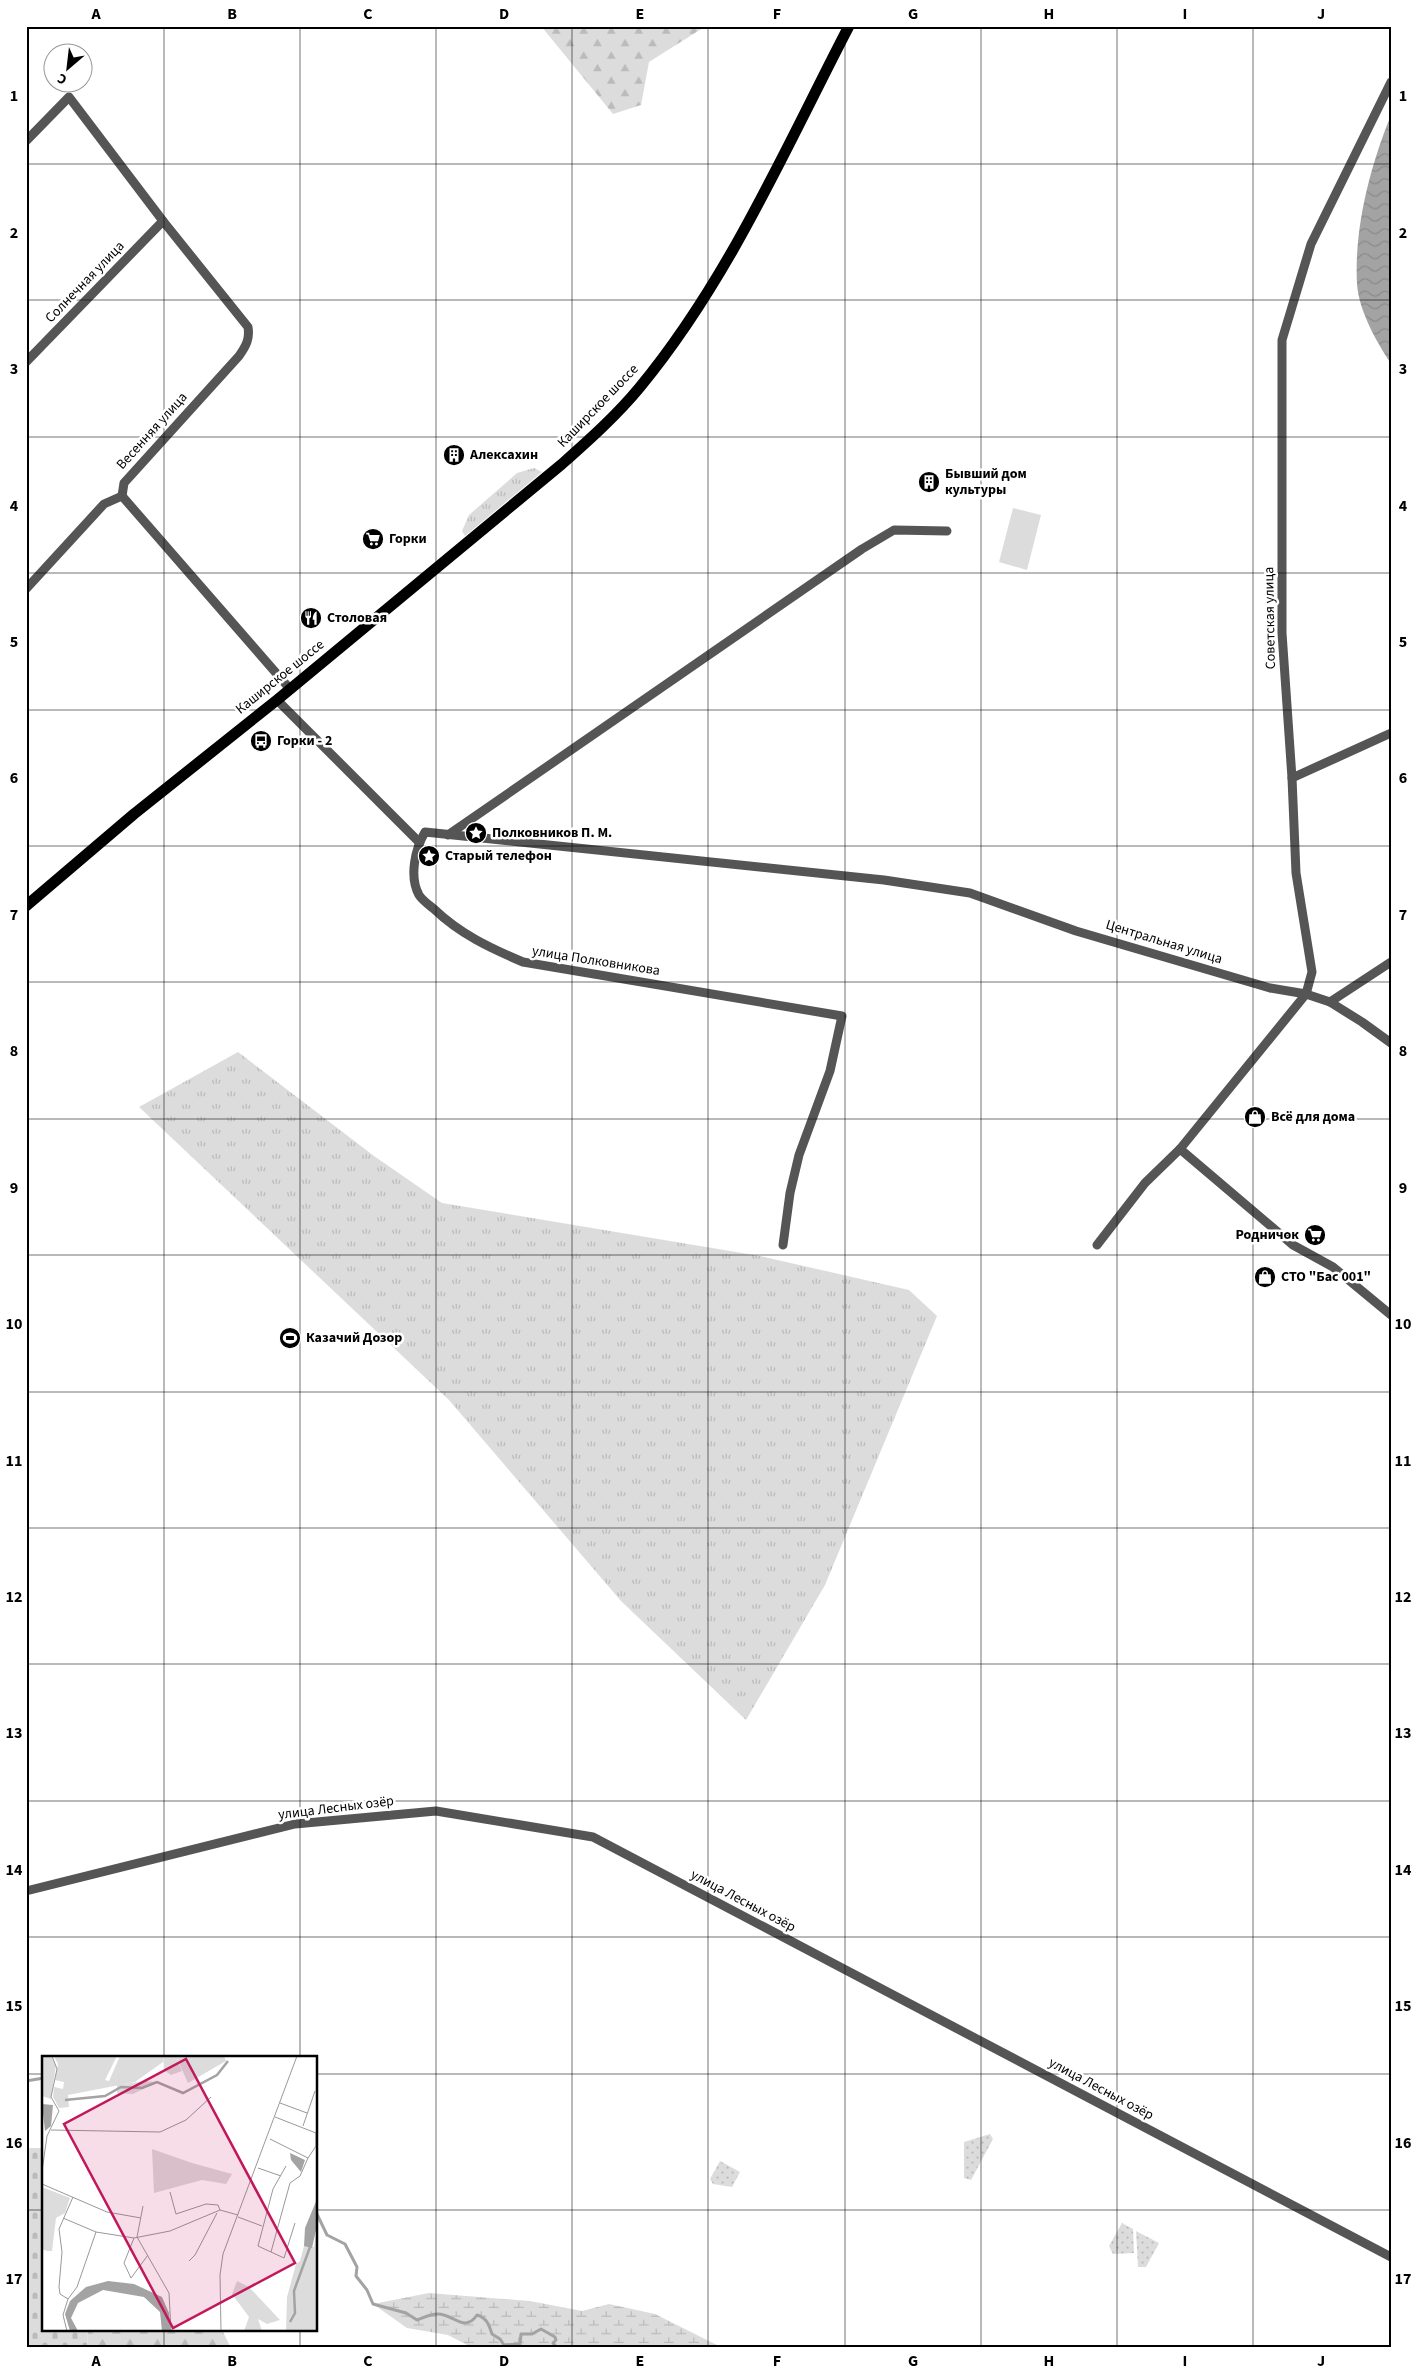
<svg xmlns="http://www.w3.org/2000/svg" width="1417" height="2374" font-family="'Source Sans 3',sans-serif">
  <defs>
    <pattern id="grass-tufts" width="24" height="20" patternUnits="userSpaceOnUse" patternTransform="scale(1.25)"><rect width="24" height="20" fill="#dcdcdc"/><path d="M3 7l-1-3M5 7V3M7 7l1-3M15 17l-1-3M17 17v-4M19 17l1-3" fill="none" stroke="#bbb"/></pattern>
    <pattern id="forest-firs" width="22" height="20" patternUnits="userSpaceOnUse" patternTransform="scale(1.25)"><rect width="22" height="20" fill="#dcdcdc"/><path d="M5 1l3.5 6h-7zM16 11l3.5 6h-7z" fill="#bbb"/></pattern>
    <pattern id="wetland-marsh" width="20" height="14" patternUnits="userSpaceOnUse" patternTransform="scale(1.25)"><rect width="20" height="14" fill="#dcdcdc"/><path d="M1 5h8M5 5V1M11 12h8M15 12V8" fill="none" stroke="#bbb"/></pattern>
    <pattern id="cemetery-stones" width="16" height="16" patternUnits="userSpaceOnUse" patternTransform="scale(1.25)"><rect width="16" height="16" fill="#dcdcdc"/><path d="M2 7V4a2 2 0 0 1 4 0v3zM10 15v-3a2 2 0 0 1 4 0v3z" fill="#bbb"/></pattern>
    <pattern id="park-dots" width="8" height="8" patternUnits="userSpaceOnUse" patternTransform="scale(1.25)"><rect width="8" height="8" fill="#dcdcdc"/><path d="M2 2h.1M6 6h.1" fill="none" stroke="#bbb" stroke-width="1.8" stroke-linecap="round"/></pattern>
    <pattern id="water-waves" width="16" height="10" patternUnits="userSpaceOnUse" patternTransform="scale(1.25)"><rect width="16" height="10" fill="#a3a3a3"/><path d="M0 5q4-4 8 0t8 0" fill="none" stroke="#8b8b8b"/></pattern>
  </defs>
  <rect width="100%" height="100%" fill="#fff"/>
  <!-- grass -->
  <g fill="url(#grass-tufts)">
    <path d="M534 468 542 472 465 536 462 531 469 515 517 473Z"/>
    <path d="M238 1052 374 1156 442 1203 760 1256 909 1290 937 1316 825 1585 746 1720 621 1601 449 1400 139 1107Z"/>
  </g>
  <!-- forest -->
  <g fill="url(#forest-firs)">
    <path d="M541 26H706L649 62 641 105 613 114Z"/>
    <path d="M88 2330H222L231 2348H87Z"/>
  </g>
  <!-- wetland -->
  <path fill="url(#wetland-marsh)" d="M429 2293 530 2301 582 2311 609 2304 655 2314 723 2348H473L448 2335 407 2328 373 2304Z"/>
  <!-- cemetery -->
  <path fill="url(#cemetery-stones)" d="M26 2148H44V2330H88L87 2348H26Z"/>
  <!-- park -->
  <g fill="url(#park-dots)">
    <path d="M990 2134 993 2139 971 2180 964 2178V2142Z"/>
    <path d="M720 2161 740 2172 732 2187 713 2184 710 2179Z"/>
    <path d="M1122 2223 1133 2229 1134 2253 1113 2254 1109 2246Z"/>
    <path d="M1136 2231 1159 2243 1146 2267H1138Z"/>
  </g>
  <!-- pitch -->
  <path fill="#dcdcdc" d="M1013 508 1041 515 1027 570 999 562Z"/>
  <!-- water -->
  <path fill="url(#water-waves)" d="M1391 115V364C1376 341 1359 311 1357 284 1354 227 1370 167 1391 115Z"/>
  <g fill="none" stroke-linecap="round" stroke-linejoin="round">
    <!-- stream -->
    <g stroke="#a3a3a3" stroke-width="3">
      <path d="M26 2081 44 2078"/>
      <path d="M316 2212 327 2235 345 2244 357 2267 356 2276 367 2290 373 2304 406 2313 417 2320C423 2318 430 2314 437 2314 453 2313 464 2334 477 2315 487 2318 489 2325 492 2334L500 2339 504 2345 520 2344 521 2334H532L541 2329 555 2337 556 2340 553 2343 557 2348"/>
    </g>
    <!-- minor -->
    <g stroke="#555" stroke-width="9">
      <path d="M26 141 69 97 163 221 248 327C250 339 246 346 239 356L124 483 122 496"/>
      <path d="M26 362 163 221"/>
      <path d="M122 496 290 689"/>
      <path d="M26 589 104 504 122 496"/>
      <path d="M277 700 419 842"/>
      <path d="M1292 778 1391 733"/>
      <path d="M448 835 862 549 894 530 947 531"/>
      <path d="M1330 1002 1391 962"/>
      <path d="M1180 1149 1293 1245 1333 1267 1391 1315"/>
      <path d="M783 1245 790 1193 799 1155 830 1071 842 1016 523 962C490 948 460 934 434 909 429 905 422 900 419 895 409 877 415 849 425 832L884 880 970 893 1076 931 1270 988 1306 994 1330 1002 1362 1022 1391 1043"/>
      <path d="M1097 1245 1145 1183 1180 1149 1306 994 1312 972 1296 873 1292 778 1282 633V340L1311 244 1391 82"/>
      <path d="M26 1891 295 1824 436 1811 593 1837 1391 2257"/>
    </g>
    <!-- major -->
    <path stroke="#000" stroke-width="11" d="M26 906 134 814 277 700 562 464C589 440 617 415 640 387 729 279 785 149 849 26"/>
  </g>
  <!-- grid -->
  <path fill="none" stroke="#000" stroke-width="1" stroke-opacity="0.55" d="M164 26V2058M300 26V2058M436 26V2348M572 26V2348M708 26V2348M845 26V2348M981 26V2348M1117 26V2348M1253 26V2348M26 164H1391M26 300H1391M26 437H1391M26 573H1391M26 710H1391M26 846H1391M26 982H1391M26 1119H1391M26 1255H1391M26 1392H1391M26 1528H1391M26 1664H1391M26 1801H1391M26 1937H1391M26 2074H44M316 2074H1391M26 2210H44M316 2210H1391M164 2330V2348M300 2330V2348"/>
  <!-- icons -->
  <defs>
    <g id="building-disc" transform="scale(1.125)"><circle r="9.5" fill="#000" stroke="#fff"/><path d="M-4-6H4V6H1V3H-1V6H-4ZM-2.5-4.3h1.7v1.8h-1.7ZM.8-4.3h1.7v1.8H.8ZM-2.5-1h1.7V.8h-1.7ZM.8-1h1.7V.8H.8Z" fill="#fff"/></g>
    <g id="supermarket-disc" transform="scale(1.125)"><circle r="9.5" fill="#000" stroke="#fff"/><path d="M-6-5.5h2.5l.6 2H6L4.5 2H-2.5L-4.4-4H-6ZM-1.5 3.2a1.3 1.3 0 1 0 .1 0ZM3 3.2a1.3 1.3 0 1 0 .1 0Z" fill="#fff"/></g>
    <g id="restaurant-disc" transform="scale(1.125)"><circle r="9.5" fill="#000" stroke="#fff"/><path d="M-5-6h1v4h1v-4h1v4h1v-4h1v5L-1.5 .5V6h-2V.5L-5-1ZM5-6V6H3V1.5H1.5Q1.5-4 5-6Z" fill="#fff"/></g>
    <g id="bus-disc" transform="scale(1.125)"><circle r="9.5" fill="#000" stroke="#fff"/><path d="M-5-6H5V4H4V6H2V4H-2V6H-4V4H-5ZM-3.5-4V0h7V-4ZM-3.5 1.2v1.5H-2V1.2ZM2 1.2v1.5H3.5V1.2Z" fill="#fff"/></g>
    <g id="sight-disc" transform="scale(1.125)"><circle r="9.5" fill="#000" stroke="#fff"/><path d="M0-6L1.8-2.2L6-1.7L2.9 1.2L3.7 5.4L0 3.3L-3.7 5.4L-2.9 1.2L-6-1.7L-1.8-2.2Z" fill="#fff"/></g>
    <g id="shop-disc" transform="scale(1.125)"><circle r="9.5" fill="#000" stroke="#fff"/><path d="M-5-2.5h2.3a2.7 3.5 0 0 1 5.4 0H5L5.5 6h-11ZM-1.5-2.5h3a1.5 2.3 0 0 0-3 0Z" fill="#fff"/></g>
    <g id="stadium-disc" transform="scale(1.125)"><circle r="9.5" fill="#000" stroke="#fff"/><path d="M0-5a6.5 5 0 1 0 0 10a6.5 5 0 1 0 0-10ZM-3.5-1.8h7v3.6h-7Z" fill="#fff"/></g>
  </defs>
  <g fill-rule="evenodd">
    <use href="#building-disc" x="454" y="455"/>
    <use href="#building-disc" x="929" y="482"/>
    <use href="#supermarket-disc" x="373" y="539"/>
    <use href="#restaurant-disc" x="311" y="618"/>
    <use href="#bus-disc" x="261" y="741"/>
    <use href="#sight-disc" x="476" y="833"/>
    <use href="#sight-disc" x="429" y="856"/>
    <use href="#shop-disc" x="1255" y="1117"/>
    <use href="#supermarket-disc" x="1315" y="1235"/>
    <use href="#shop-disc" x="1265" y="1277"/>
    <use href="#stadium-disc" x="290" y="1338"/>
  </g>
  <g text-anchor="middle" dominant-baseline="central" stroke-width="5" stroke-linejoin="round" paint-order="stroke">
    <!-- street labels -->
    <g font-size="14" fill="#000" stroke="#fff">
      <text transform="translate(85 282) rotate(-46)">Солнечная улица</text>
      <text transform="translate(598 406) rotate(-46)">Каширское шоссе</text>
      <text transform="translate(152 431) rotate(-48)">Весенняя улица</text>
      <text transform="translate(1270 618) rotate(-91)">Советская улица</text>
      <text transform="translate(280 677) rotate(-39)">Каширское шоссе</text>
      <text transform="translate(1164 942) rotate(17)">Центральная улица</text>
      <text transform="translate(596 961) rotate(9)">улица Полковникова</text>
      <text transform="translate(336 1808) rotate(-7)">улица Лесных озёр</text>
      <text transform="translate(743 1901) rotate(28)">улица Лесных озёр</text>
      <text transform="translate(1101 2089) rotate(28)">улица Лесных озёр</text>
    </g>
    <!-- poi labels -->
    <g font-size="14" font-weight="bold" fill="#000" stroke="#fff" text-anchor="start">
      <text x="470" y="455">Алексахин</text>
      <text x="945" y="474">Бывший дом<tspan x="945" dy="16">культуры</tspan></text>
      <text x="389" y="539">Горки</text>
      <text x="327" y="618">Столовая</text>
      <text x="277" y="741">Горки - 2</text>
      <text x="492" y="833">Полковников П. М.</text>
      <text x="445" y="856">Старый телефон</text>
      <text x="1271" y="1117">Всё для дома</text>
      <text x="1299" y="1235" text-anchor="end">Родничок</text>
      <text x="1281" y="1277">СТО "Бас 001"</text>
      <text x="306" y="1338">Казачий Дозор</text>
    </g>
  </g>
  <!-- overview -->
  <g transform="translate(42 2056)">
    <rect width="275" height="275" fill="#fff"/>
    <path d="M0 0H9L14 9 9 43 0 40ZM12 0H75L63 24 67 25 78 0H121V6L93 26 26 39 27 51 17 52 11 41 12 31 21 33 22 26 13 24 16 8ZM110 93 150 107 190 118 184 128 160 124 112 137ZM0 131 28 142 23 157 14 162 10 195H5L0 193Z" fill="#dcdcdc"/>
    <path d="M121 0H134L140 15 129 19 122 14ZM275 170V275H244L245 241 254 208 258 205 262 190 272 191ZM195 225 207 231 238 264 225 268 216 263 220 275H202L207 261 190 238Z" fill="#dcdcdc"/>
    <path d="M103 25 115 26 91 38 75 37V29Z" fill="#dcdcdc"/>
    <path d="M134 0H182L184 5 146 27Z" fill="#dcdcdc"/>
    <path d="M0 48 11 49 9 70 3 75ZM248 97 263 104 259 116 249 104ZM275 143V170L270 192 262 190 263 172ZM66 225 92 228 120 241 127 257 129 275H120L118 256 102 241 61 234 36 247 29 262 36 275H28L23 258 28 245 44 231Z" fill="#a3a3a3"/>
    <path fill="none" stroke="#a3a3a3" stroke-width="2.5" d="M23 44 63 40 79 31 100 32 115 26 141 37 175 19 186 5M248 266 253 257 252 235 268 191"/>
    <path fill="none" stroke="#999" stroke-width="1" d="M238 47 265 57M233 61 274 77V90L266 102M261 70 273 35M9 74 118 76 144 64 169 41M228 83 266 102 258 120 248 127M244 110 231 133 216 190 242 202 253 167M216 112 239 120M0 115 5 80 17 55 9 41 15 13 10 0M0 128 65 156 99 162M128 136 134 158 164 148 176 149 178 154M178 154 196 159M196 161 220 170M21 162 54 176 92 182 128 175 178 154M95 181 127 237 129 275M95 181 101 150M92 182 82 207 89 222 106 199M229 196 248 127M147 205 153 199 175 157M26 243 35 231 54 176M25 275 21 259 26 243 18 238 17 231 20 196 17 173 31 141M179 275 178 219 181 198 255 0"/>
    <path fill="#c2185b" fill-opacity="0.15" stroke="#c2185b" stroke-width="2.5" d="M144 3 253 207 131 272 22 68Z"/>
    <rect width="275" height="275" fill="none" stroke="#000" stroke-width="2.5"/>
  </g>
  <!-- border -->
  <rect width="1417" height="2374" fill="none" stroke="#ffffff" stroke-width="55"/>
  <!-- north arrow -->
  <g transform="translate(68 68) rotate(208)"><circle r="24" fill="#ffffff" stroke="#999999"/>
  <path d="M0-4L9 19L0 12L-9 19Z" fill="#000000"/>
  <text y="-8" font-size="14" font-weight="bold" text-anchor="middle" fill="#000000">С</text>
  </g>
  <rect x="28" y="28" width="1362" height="2318" fill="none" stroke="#000" stroke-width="2"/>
  <g font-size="16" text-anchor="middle" font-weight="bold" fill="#000">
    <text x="96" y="19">A</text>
    <text x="232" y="19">B</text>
    <text x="368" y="19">C</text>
    <text x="504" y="19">D</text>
    <text x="640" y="19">E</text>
    <text x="777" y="19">F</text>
    <text x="913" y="19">G</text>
    <text x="1049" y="19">H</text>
    <text x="1185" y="19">I</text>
    <text x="1321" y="19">J</text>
    <text x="14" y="101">1</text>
    <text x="1403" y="101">1</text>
    <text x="14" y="238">2</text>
    <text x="1403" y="238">2</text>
    <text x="14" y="374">3</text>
    <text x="1403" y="374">3</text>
    <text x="14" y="511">4</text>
    <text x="1403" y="511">4</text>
    <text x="14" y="647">5</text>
    <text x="1403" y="647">5</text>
    <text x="14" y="783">6</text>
    <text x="1403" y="783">6</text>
    <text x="14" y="920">7</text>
    <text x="1403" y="920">7</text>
    <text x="14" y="1056">8</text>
    <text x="1403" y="1056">8</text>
    <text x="14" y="1193">9</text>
    <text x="1403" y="1193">9</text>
    <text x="14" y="1329">10</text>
    <text x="1403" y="1329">10</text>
    <text x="14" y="1466">11</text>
    <text x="1403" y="1466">11</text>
    <text x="14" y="1602">12</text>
    <text x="1403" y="1602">12</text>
    <text x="14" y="1738">13</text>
    <text x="1403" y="1738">13</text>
    <text x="14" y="1875">14</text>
    <text x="1403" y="1875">14</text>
    <text x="14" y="2011">15</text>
    <text x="1403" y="2011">15</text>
    <text x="14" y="2148">16</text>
    <text x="1403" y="2148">16</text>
    <text x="14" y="2284">17</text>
    <text x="1403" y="2284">17</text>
    <text x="96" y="2366">A</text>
    <text x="232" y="2366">B</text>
    <text x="368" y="2366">C</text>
    <text x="504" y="2366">D</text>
    <text x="640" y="2366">E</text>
    <text x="777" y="2366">F</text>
    <text x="913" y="2366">G</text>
    <text x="1049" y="2366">H</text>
    <text x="1185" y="2366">I</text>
    <text x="1321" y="2366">J</text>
  </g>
</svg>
